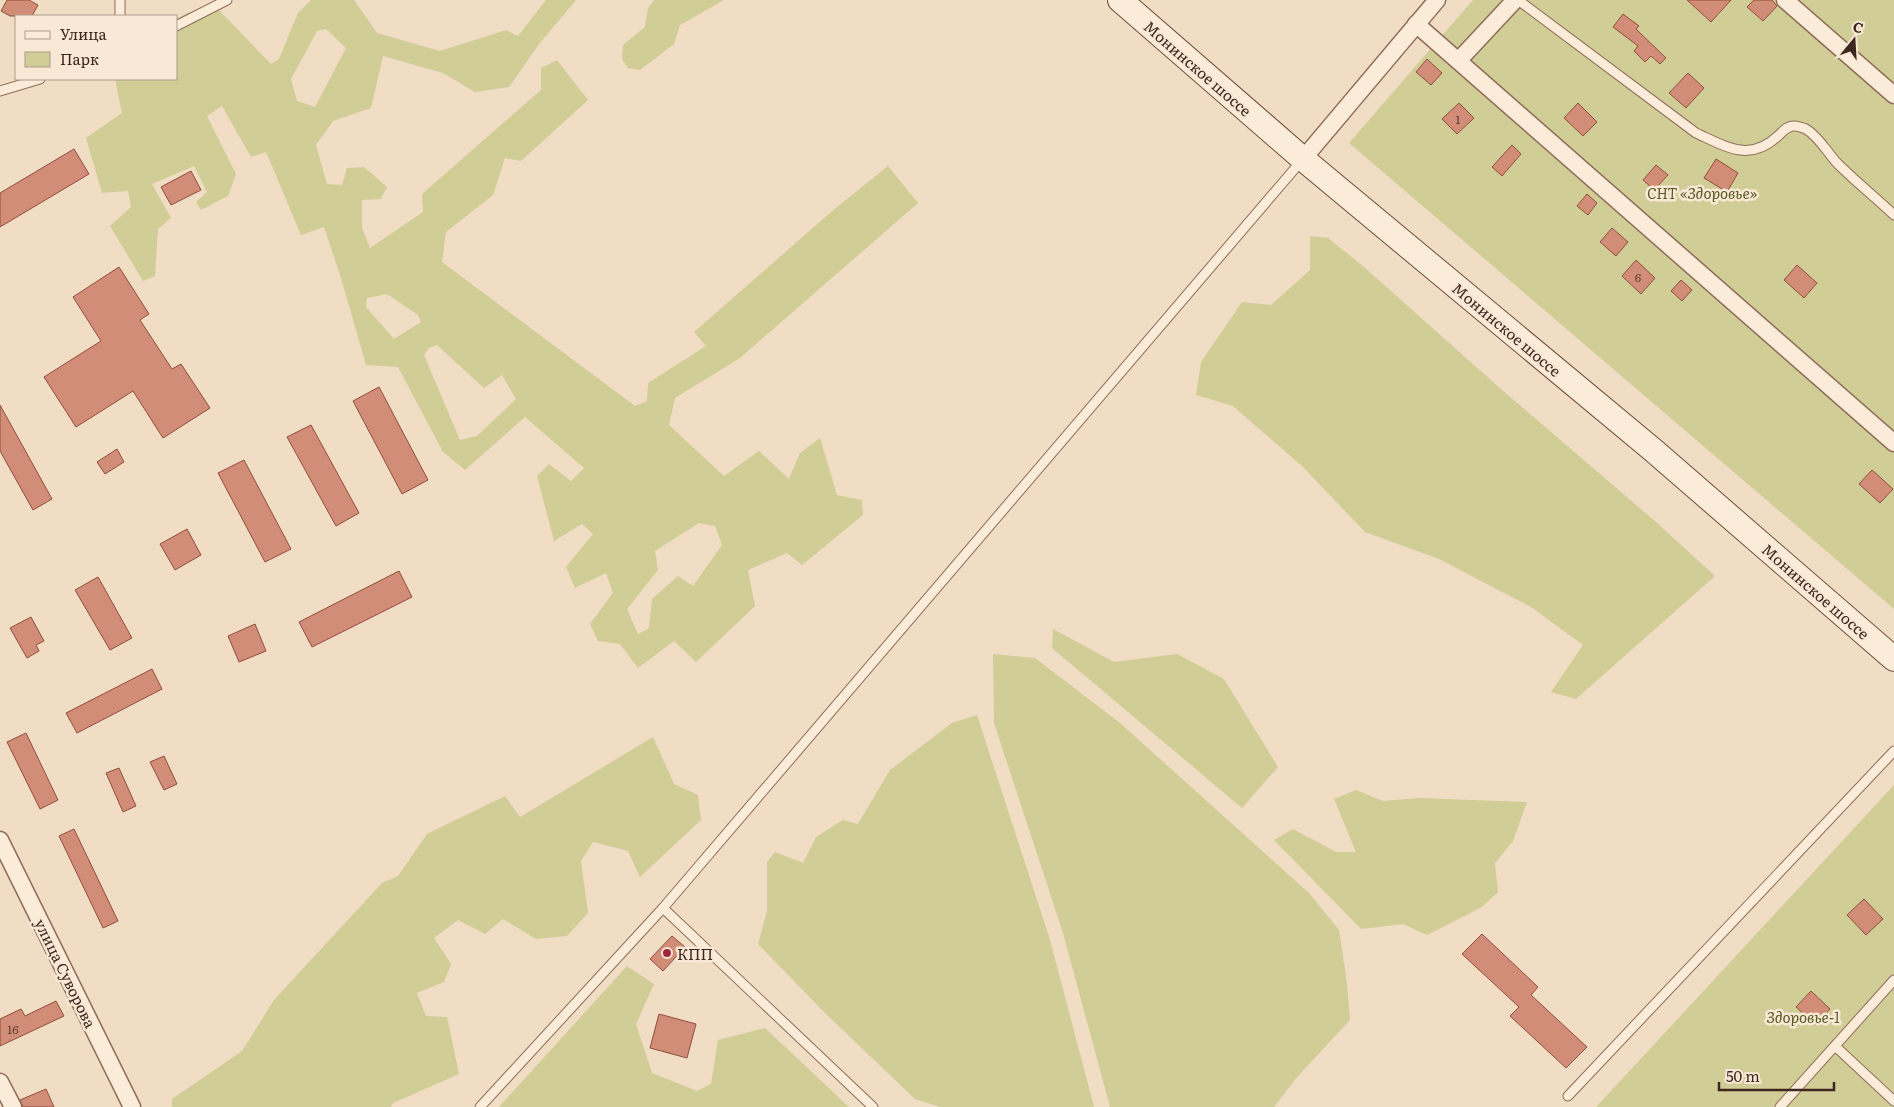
<svg xmlns="http://www.w3.org/2000/svg" width="1894" height="1107" font-family="Literata,serif">
  <rect width="100%" height="100%" fill="#f1dcc4"/>
  <!-- green -->
  <g fill="#d1cd97" fill-rule="evenodd">
    <path d="M311 0H354L377 33 440 51 506 30 518 36 546 0H576L539 44 509 87 475 92 443 73 383 56 371 108 333 121 316 145 327 184 342 185 347 168 364 167 387 187 381 199 362 200V228L370 248 423 212 422 194 541 90V68L557 60 588 100 521 161 505 158 493 195 446 232 442 262 635 406 647 401 648 383 706 346 694 332 831 212 888 166 918 203 740 358 675 398 669 425 724 476 759 451 789 479 800 453 820 438 837 495 862 500 863 515 802 565 787 553 748 570 755 606 696 662 674 641 638 668 620 644 598 641 590 624 613 593 606 573 575 588 566 567 593 534 582 524 554 541 537 476 549 464 571 481 584 468 525 417 465 470 443 452 398 367 366 365 341 278 324 227 301 235 266 152 251 157 222 106 207 116 236 174 228 196 201 210 196 202 207 192 194 166 152 184 171 218 158 229 155 276 143 281 110 226 131 207 128 191 102 193 86 138 122 113 115 79H176V19L187 13 216 7 271 64 279 59 298 13ZM326 29 346 48 315 107 297 101 291 79 317 31ZM387 294 418 315 421 322 394 339 366 307 367 298ZM437 345 484 388 502 375 516 399 477 436 460 440 424 355 429 348ZM699 523 715 526 722 545 693 586 678 576 652 599 649 628 638 634 627 609 658 570 655 551Z"/>
    <path d="M654 0H724L680 25 674 44 640 70 628 68 622 59 623 45 645 27 648 8Z"/>
    <path d="M1473 0H1894V609L1349 143Z"/>
    <path d="M1310 236 1328 238 1364 267 1502 390 1656 522 1715 576 1576 699 1551 692 1583 645 1531 607 1439 559 1365 532 1303 467 1233 406 1196 395 1201 362 1242 302 1271 305 1310 270Z"/>
    <path d="M1053 629 1114 662 1177 654 1224 679 1278 767 1242 808 1052 648Z"/>
    <path d="M993 654 1035 658 1120 723 1309 893 1339 930 1347 983 1350 1020 1297 1077 1274 1107H1110L1063 933 994 723Z"/>
    <path d="M977 715 1050 940 1094 1107H940L915 1099 825 1013 758 944 767 911V862L775 852 803 863 816 837 843 820 858 824 890 770 952 723Z"/>
    <path d="M653 737 674 784 698 795 701 820 640 877 628 851 593 842 581 861 588 913 567 936 536 939 503 919 485 934 458 920 434 938 451 964 444 982 417 993 426 1016 447 1017 459 1074 393 1103 391 1107H172V1099L242 1051 274 1000 382 883 398 876 427 834 505 796 520 817Z"/>
    <path d="M1894 785V1107H1596L1636 1064Z"/>
    <path d="M1356 790 1383 801 1419 798 1527 802 1513 841 1495 863 1498 892 1482 907 1427 935 1403 924 1361 929 1274 840 1293 829 1336 852H1356L1334 799Z"/>
    <path d="M627 966 654 984 636 1024 652 1073 697 1091 711 1084 718 1040 765 1028 849 1107H499Z"/>
  </g>
  <!-- building -->
  <g fill="#d28d78" stroke="#8f4f3d">
    <path d="M7 0H29L38 5 32 16H10L1 11Z"/>
    <path d="M1687 0H1731L1711 22Z"/>
    <path d="M1754 0H1772L1777 6 1763 21 1747 7Z"/>
    <path d="M1623 14 1639 26 1636 29 1666 58 1660 64 1651 56 1645 62 1634 51 1638 46 1613 27Z"/>
    <path d="M1427 59 1442 73 1431 85 1416 72Z"/>
    <path d="M1688 73 1704 88 1686 108 1669 93Z"/>
    <path d="M1459 103 1474 118 1457 134 1442 119Z"/>
    <path d="M1578 103 1597 122 1583 136 1564 118Z"/>
    <path d="M1512 145 1521 154 1502 176 1492 167Z"/>
    <path d="M74 149 89 174 0 227V193Z"/>
    <path d="M1716 159 1738 173 1727 192 1704 178Z"/>
    <path d="M1656 165 1668 175 1654 190 1643 180Z"/>
    <path d="M191 171 201 190 171 205 161 187Z"/>
    <path d="M1587 194 1597 203 1588 215 1577 206Z"/>
    <path d="M1612 228 1628 242 1616 256 1600 242Z"/>
    <path d="M1636 260 1655 278 1641 294 1622 276Z"/>
    <path d="M1797 265 1817 283 1804 298 1784 280Z"/>
    <path d="M119 267 149 314 140 320 172 369 181 364 210 408 163 438 133 391 76 427 44 377 101 341 73 297Z"/>
    <path d="M1681 280 1692 290 1682 301 1671 291Z"/>
    <path d="M379 387 428 480 402 494 353 401Z"/>
    <path d="M0 405 52 499 33 510 0 451Z"/>
    <path d="M311 425 359 513 336 526 287 437Z"/>
    <path d="M117 449 124 462 105 474 97 462Z"/>
    <path d="M244 460 291 549 265 562 218 473Z"/>
    <path d="M1872 470 1893 489 1880 503 1859 484Z"/>
    <path d="M187 529 201 555 175 570 160 544Z"/>
    <path d="M399 571 412 597 312 647 299 622Z"/>
    <path d="M98 577 132 638 110 650 75 590Z"/>
    <path d="M31 617 44 641 36 645 39 651 27 658 10 628Z"/>
    <path d="M255 624 266 651 239 662 228 636Z"/>
    <path d="M152 669 162 689 77 733 66 713Z"/>
    <path d="M26 733 58 800 40 809 7 742Z"/>
    <path d="M164 756 177 784 164 790 150 762Z"/>
    <path d="M119 768 136 806 123 812 106 773Z"/>
    <path d="M74 829 118 921 103 928 59 836Z"/>
    <path d="M1864 899 1883 919 1866 935 1847 915Z"/>
    <path d="M1482 934 1538 987 1531 995 1587 1047 1566 1068 1510 1016 1519 1007 1462 954Z"/>
    <path d="M672 936 685 947 663 971 650 959Z"/>
    <path d="M1811 991 1830 1009 1816 1025 1796 1007Z"/>
    <path d="M56 1001 64 1016 0 1046V1019L21 1009 25 1016Z"/>
    <path d="M659 1014 696 1024 687 1058 650 1048Z"/>
    <path d="M46 1089 54 1107H23L20 1100Z"/>
  </g>
  <g fill="none" stroke-linecap="round" stroke-linejoin="round">
    <!-- service casing -->
    <g stroke="#8e6c59" stroke-width="11">
      <g id="service">
        <path d="M120 0V16"/>
        <path d="M1518 0 1696 133C1727 147 1750 163 1779 135 1783 131 1788 125 1795 126 1798 126 1803 128 1806 129 1819 137 1827 152 1837 163 1855 181 1875 197 1894 215"/>
        <path d="M176 26 227 0"/>
        <path d="M0 91 40 79"/>
        <path d="M663 908 873 1107"/>
        <path d="M1835 1046 1894 1101"/>
        <path d="M1568 1096 1894 751"/>
        <path d="M480 1107 663 908 1303 159"/>
        <path d="M1780 1107 1894 980"/>
      </g>
    </g>
    <!-- minor casing -->
    <g stroke="#8e6c59" stroke-width="19">
      <g id="minor">
        <path d="M1785 0 1894 95"/>
        <path d="M1416 24 1894 443"/>
        <path d="M1459 60 1515 0"/>
        <path d="M1303 159 1437 0"/>
        <path d="M0 840 132 1107"/>
        <path d="M0 1082 13 1107"/>
      </g>
    </g>
    <!-- secondary casing -->
    <g stroke="#704d3c" stroke-width="26">
      <path id="secondary" d="M1120 0 1303 159 1653 450 1894 659"/>
    </g>
    <!-- service -->
    <use href="#service" stroke="#fbebd9" stroke-width="9"/>
    <!-- minor -->
    <use href="#minor" stroke="#fbebd9" stroke-width="16"/>
    <!-- secondary -->
    <use href="#secondary" stroke="#fbebd9" stroke-width="24"/>
  </g>
  <!-- markers -->
  <circle fill="#a1243b" stroke="#f8e8d5" stroke-width="2" cx="667" cy="953" r="5"/>
  <g text-anchor="middle" dominant-baseline="central" stroke-width="5" stroke-linejoin="round" paint-order="stroke">
    <!-- number labels -->
    <g font-size="12" fill="#624034">
      <text x="1458" y="119">1</text>
      <text x="1638" y="277">6</text>
      <text x="13" y="1029">16</text>
    </g>
    <!-- street labels -->
    <g font-size="15" fill="#3d271e" stroke="#f8e8d5">
      <text transform="translate(1198 68) rotate(41)">Монинское шоссе</text>
      <text transform="translate(1507 329) rotate(40)">Монинское шоссе</text>
      <text transform="translate(1816 591) rotate(41)">Монинское шоссе</text>
      <text transform="translate(66 973) rotate(64)">улица Суворова</text>
    </g>
    <!-- park labels -->
    <g font-size="15" font-style="italic" fill="#575b23" stroke="#f8e8d5">
      <text x="1702" y="192">СНТ «Здоровье»</text>
      <text x="1803" y="1016">Здоровье-1</text>
    </g>
    <!-- poi labels -->
    <g font-size="15" fill="#3d271e" stroke="#f8e8d5" text-anchor="start">
      <text x="677" y="953">КПП</text>
    </g>
  </g>
  <!-- legend -->
  <rect x="15" y="15" width="162" height="65" fill="#f8e8d5" stroke="#ad9b8c"/>
  <rect x="25" y="31" width="25" height="8" fill="#fbebd9" stroke="#ad9b8c"/>
  <text x="60" y="40" font-size="15" fill="#3d271e">Улица</text>
  <rect x="25" y="52" width="25" height="15" fill="#d1cd97" stroke="#ad9b8c"/>
  <text x="60" y="65" font-size="15" fill="#3d271e">Парк</text>
  <!-- north arrow -->
  <g transform="translate(1854 40) rotate(18)" stroke="#f8e8d5" stroke-width="4" paint-order="stroke">
  <path d="M0-4L9 19L0 12L-9 19Z" fill="#3d271e"/>
  <text y="-8" font-size="14" font-weight="bold" text-anchor="middle" fill="#3d271e">С</text>
  </g>
  <!-- scale -->
  <path d="M1719 1082v8h115v-8" fill="none" stroke="#3d271e" stroke-width="2.5"/>
  <text x="1726" y="1082" font-size="15" fill="#3d271e" stroke="#f8e8d5" stroke-width="4" paint-order="stroke">50 m</text>
</svg>
